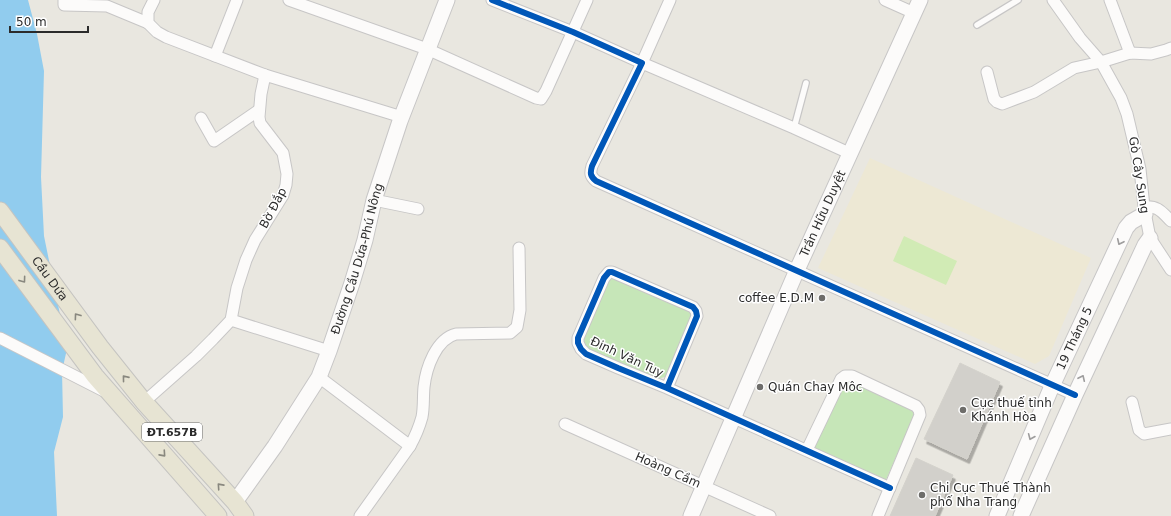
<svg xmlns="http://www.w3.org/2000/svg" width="1171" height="516" font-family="'DejaVu Sans',sans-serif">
  <defs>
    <filter id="shadow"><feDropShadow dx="2.5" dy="4.5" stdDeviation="0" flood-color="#0004"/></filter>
  </defs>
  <rect width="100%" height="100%" fill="#e9e7e0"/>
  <!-- education -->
  <path fill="#ede8d4" d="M870 158 1091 258 1049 356 1035 364 818 268Z"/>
  <!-- green -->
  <g fill="#c6e6b8">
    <path d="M609 278H616L691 310 693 316 665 377 656 379 588 349 584 346 583 339Z"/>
    <path d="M845 381H849L914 409 915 414 885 482 813 449Z"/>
  </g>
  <!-- pitch -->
  <path fill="#d1ebb5" d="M904 236 957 261 946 285 893 261Z"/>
  <!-- water -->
  <path fill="#91ccee" d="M0 0H28L37 34 44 71 41 177 44 236 67 349 62 371 63 417 54 452 57 516H0Z"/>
  <!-- building -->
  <g fill="#d2d0cb" stroke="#d4d2cc" filter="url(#shadow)">
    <path d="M960 363 1000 382 967 459 924 439Z"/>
    <path d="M916 458 953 475 935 516H890Z"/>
  </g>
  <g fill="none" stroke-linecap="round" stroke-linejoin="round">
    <!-- lane casing -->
    <g stroke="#c7c6c6" stroke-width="8">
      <g id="lane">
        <path d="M977 25 1018 0"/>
        <path d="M794 128 806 83"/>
      </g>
    </g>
    <!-- street casing -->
    <g stroke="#c7c6c6" stroke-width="13">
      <g id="street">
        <path d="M64 0V5L107 6 148 23"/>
        <path d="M154 0 148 12V23L157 32 166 37 265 75"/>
        <path d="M289 0 427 49 536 98 541 99 546 91 587 0"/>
        <path d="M492 0 573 32 642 63 592 166C590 173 590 176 596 181L1075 395"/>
        <path d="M670 0 642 63 794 128 849 153"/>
        <path d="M885 0 914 13"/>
        <path d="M1053 0 1080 38 1101 62 1121 98 1127 114 1140 169 1144 207 1150 238 1171 270"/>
        <path d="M1110 0 1130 53"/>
        <path d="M215 56 237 0"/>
        <path d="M987 72 994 99 997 102 1002 104 1034 92 1074 68 1101 62 1130 53 1151 54 1166 50 1171 48"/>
        <path d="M201 118 214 141 259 110"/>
        <path d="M374 200 418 209"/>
        <path d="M1144 207C1157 205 1162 212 1171 221"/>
        <path d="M231 320 329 351"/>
        <path d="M0 338 104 391"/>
        <path d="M319 377 410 446 360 516"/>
        <path d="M667 388 697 316 696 311 693 307 612 272H609L604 278 578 338V343L581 349 586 354 618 368 667 388 890 488"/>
        <path d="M144 402 196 356 213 339 231 320 237 288 246 260 255 240 283 195 286 185 287 174 283 153 260 123 259 117 261 94 265 75 402 117"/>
        <path d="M1132 402 1139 430 1144 434 1171 429"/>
        <path d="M565 424 770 516"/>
        <path d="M410 446C415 437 419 428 422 417 424 407 423 397 424 387 426 368 436 339 456 334L510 333 517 327 520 310 519 248"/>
        <path d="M807 450 841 379 845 376H852L916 406 919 410 920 415 878 516"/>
      </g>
    </g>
    <!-- secondary casing -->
    <g stroke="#c7c6c6" stroke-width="17">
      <g id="secondary">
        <path id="s1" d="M235 502 275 446 319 377 329 351 352 283 365 240 374 200 400 121 447 0"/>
        <path id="s2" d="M691 516 797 270 920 0"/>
        <path id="s3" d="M997 516 1052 386 1126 228 1131 222 1145 214"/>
        <path d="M1021 516 1075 395 1145 245 1150 238"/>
      </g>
    </g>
    <!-- primary casing -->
    <g stroke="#c5c4c1" stroke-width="19">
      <g id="primary">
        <path id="s4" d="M0 211 100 347 144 402 235 502 245 516"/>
        <path d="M0 248 95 376 218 516"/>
      </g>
    </g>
    <!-- lane -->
    <use href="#lane" stroke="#fcfbfa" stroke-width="5.5"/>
    <!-- street -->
    <use href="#street" stroke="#fcfbfa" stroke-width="11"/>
    <!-- secondary -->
    <use href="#secondary" stroke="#fcfbfa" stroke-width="15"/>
    <!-- primary -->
    <use href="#primary" stroke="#e7e4d3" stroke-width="17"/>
    <!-- cycleway casing -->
    <g stroke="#fff" stroke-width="8">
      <g id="cycleway">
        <path d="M492 0 573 32 642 63 592 166C590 173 590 176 596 181L1075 395"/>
        <path d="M667 388 697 316 696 311 693 307 612 272H609L604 278 578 338V343L581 349 586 354 618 368 667 388 890 488"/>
      </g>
    </g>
    <!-- cycleway -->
    <use href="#cycleway" stroke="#0057b8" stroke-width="6"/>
  </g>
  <!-- one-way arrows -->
  <defs><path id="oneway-chevron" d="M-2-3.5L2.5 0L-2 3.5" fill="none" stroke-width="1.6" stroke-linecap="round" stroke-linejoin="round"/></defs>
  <g stroke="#9e9d9d">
    <use href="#oneway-chevron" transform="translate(1120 242) rotate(115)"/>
    <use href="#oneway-chevron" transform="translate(1082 378) rotate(-65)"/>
    <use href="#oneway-chevron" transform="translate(1031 437) rotate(113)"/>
  </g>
  <g stroke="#89887f">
    <use href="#oneway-chevron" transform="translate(23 280) rotate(54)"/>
    <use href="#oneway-chevron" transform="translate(77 316) rotate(-126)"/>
    <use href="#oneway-chevron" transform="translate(125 378) rotate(-129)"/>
    <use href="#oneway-chevron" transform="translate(163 454) rotate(48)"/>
    <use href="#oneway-chevron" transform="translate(220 486) rotate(-132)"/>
  </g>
  <!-- markers -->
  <g fill="#6e6d6a" stroke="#fff" stroke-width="1.5">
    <circle cx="822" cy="298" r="4"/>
    <circle cx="760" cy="387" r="4"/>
    <circle cx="963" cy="410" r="4"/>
    <circle cx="922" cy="495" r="4"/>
  </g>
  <g text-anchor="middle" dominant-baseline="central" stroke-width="3" stroke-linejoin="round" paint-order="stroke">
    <!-- shield labels -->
    <rect fill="#fff" stroke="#6b6b6b" stroke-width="1" x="142" y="423" width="60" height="18" rx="3"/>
    <g font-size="11" font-weight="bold" fill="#2b2b2b">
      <text x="172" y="432">ĐT.657B</text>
    </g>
    <!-- street labels -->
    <g font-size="12" fill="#2b2b2b" stroke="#fff">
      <text transform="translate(1139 175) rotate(81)">Gò Cây Sung</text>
      <text transform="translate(273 208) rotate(-62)">Bờ Đắp</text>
      <text stroke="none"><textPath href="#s2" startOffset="330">Trần Hữu Duyệt</textPath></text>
      <text stroke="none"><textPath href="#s1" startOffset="275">Đường Cầu Dứa-Phú Nông</textPath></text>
      <text stroke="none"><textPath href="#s4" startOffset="84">Cầu Dứa</textPath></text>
      <text stroke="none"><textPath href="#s3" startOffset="194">19 Tháng 5</textPath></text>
      <text transform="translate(627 357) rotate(25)">Đinh Văn Tuy</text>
      <text transform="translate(668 470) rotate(24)">Hoàng Cầm</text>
    </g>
    <!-- poi labels -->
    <g font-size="12" fill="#2b2b2b" stroke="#fff" text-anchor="start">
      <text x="814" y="298" text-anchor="end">coffee E.D.M</text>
      <text x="768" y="387">Quán Chay Môc</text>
      <text x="971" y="403">Cục thuế tỉnh<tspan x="971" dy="14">Khánh Hòa</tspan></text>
      <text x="930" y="488">Chi Cục Thuế Thành<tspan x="930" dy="14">phố Nha Trang</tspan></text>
    </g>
  </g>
  <!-- scale -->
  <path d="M10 26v6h78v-6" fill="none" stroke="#2b2b2b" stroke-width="2"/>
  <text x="16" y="26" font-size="12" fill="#2b2b2b" stroke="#ffffff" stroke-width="3" paint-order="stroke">50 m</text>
</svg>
